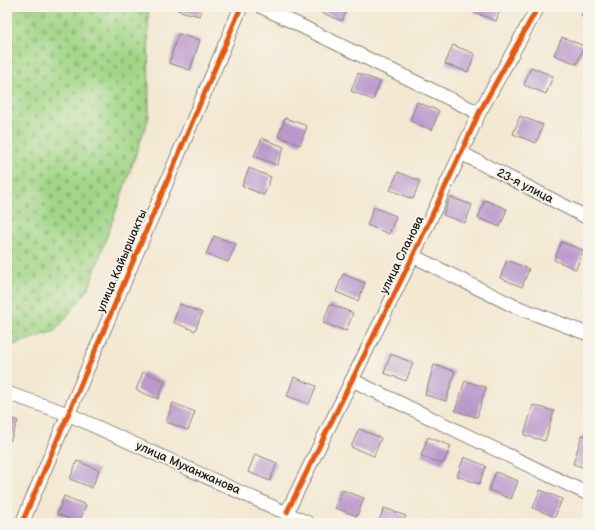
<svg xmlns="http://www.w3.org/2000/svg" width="595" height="530" font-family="'Balsamiq Sans',sans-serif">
  <defs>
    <pattern id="cemetery-stones" width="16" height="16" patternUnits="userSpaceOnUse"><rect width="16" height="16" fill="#a1d687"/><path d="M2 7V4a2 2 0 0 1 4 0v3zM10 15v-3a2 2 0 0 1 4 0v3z" fill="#8ab774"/></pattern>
  </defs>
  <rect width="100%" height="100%" fill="#f7f3e8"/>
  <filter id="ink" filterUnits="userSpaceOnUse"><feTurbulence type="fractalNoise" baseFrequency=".025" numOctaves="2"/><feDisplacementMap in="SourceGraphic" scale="8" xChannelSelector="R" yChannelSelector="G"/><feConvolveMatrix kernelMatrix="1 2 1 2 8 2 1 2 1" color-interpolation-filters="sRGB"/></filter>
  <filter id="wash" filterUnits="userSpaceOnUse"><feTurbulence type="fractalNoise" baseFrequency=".012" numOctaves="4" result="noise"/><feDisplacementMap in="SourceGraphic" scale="16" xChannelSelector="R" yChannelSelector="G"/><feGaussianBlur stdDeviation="0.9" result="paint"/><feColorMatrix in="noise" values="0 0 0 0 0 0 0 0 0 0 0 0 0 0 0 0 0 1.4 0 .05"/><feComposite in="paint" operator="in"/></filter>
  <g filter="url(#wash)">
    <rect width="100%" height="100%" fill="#f3e8d2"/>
    <!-- cemetery -->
    <path fill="url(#cemetery-stones)" stroke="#5e7952" d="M7 7H148L149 117 88 290 55 331 7 347Z"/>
    <g id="blocks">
      <!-- building -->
      <g fill="#ba98cc">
        <path d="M178 7H202L199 16 177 10Z"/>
        <path d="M322 7H348L342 21 320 12Z"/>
        <path d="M476 7H501L496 21 474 12Z"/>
        <path d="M584 7H588V19L581 16Z"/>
        <path d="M178 34 200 40 190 70 169 63Z"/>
        <path d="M562 37 584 46 577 64 554 55Z"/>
        <path d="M453 45 475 54 468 72 445 64Z"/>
        <path d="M531 67 553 76 546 94 524 85Z"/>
        <path d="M358 73 380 82 373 100 351 91Z"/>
        <path d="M417 102 439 111 432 130 410 121Z"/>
        <path d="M520 116 543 125 536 143 513 134Z"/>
        <path d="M285 118 307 126 300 145 278 136Z"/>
        <path d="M262 138 284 147 277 165 254 156Z"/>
        <path d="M249 168 271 177 264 195 242 186Z"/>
        <path d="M398 172 420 181 413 199 390 190Z"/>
        <path d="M450 197 472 205 465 223 443 215Z"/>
        <path d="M485 200 507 209 500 227 478 218Z"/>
        <path d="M374 207 396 216 389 234 367 225Z"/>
        <path d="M214 236 236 244 228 262 206 254Z"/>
        <path d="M561 242 583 250 576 269 554 260Z"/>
        <path d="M507 260 529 269 522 287 500 278Z"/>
        <path d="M343 274 365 283 358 301 336 292Z"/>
        <path d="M180 304 202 313 195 331 173 322Z"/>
        <path d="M330 304 353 313 346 331 323 323Z"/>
        <path d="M391 354 413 363 406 381 384 373Z"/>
        <path d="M434 365 455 371 446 401 425 395Z"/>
        <path d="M143 372 165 381 158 399 136 390Z"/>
        <path d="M294 377 316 386 309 404 287 396Z"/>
        <path d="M465 381 486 387 477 417 455 411Z"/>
        <path d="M173 403 195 412 188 430 166 422Z"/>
        <path d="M533 405 554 411 545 441 524 435Z"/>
        <path d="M7 417 18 421 10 441 7 440Z"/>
        <path d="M359 429 381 438 374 456 351 447Z"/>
        <path d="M582 435 588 436V469L573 464Z"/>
        <path d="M428 437 451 446 443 464 421 456Z"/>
        <path d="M255 454 277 463 270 481 248 472Z"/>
        <path d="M464 457 486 466 479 484 457 476Z"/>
        <path d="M77 461 99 470 92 488 70 479Z"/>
        <path d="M496 472 518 481 511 499 489 490Z"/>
        <path d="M342 490 364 498 357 516 335 508Z"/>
        <path d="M540 490 562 499 555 517 533 508Z"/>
        <path d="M64 496 86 505 79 523 57 514Z"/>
        <path d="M384 508 406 516 403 523H378Z"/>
      </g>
    </g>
  </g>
  <g filter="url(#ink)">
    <use href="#blocks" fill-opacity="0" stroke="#888277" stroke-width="1"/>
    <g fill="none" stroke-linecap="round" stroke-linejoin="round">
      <!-- street casing -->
      <g stroke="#888277" stroke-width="15">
        <g id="street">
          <path d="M262 7 479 113"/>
          <path d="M461 153 588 218"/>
          <path d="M413 256 514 306 588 334"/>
          <path d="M352 380 588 494"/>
          <path d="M7 393 68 414 308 523"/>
          <path d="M287 512 413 256 461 153 479 113 538 7"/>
          <path d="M22 523 241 7"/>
        </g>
      </g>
      <!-- street -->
      <use href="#street" stroke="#fff" stroke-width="13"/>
      <!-- cycleway casing -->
      <g stroke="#f7f3e8" stroke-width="8">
        <g id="cycleway">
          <path d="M287 512 413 256 461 153 479 113 538 7"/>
          <path d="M22 523 241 7"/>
        </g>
      </g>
      <!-- cycleway -->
      <use href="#cycleway" stroke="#e8590c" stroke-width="5"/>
    </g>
  </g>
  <g text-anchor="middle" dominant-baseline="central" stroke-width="4" stroke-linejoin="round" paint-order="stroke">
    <!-- street labels -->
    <g font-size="12" fill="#1c1c1c" stroke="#f7f3e8">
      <text transform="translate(525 186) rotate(27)">23-я улица</text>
      <text transform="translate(402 255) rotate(-64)">улица Сланова</text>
      <text transform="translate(122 261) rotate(-67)">улица Кайыршакты</text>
      <text transform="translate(188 468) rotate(24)">улица Муханжанова</text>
    </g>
  </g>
  <!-- margin -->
  <rect width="595" height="530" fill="none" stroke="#f7f3e8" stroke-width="24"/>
</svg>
